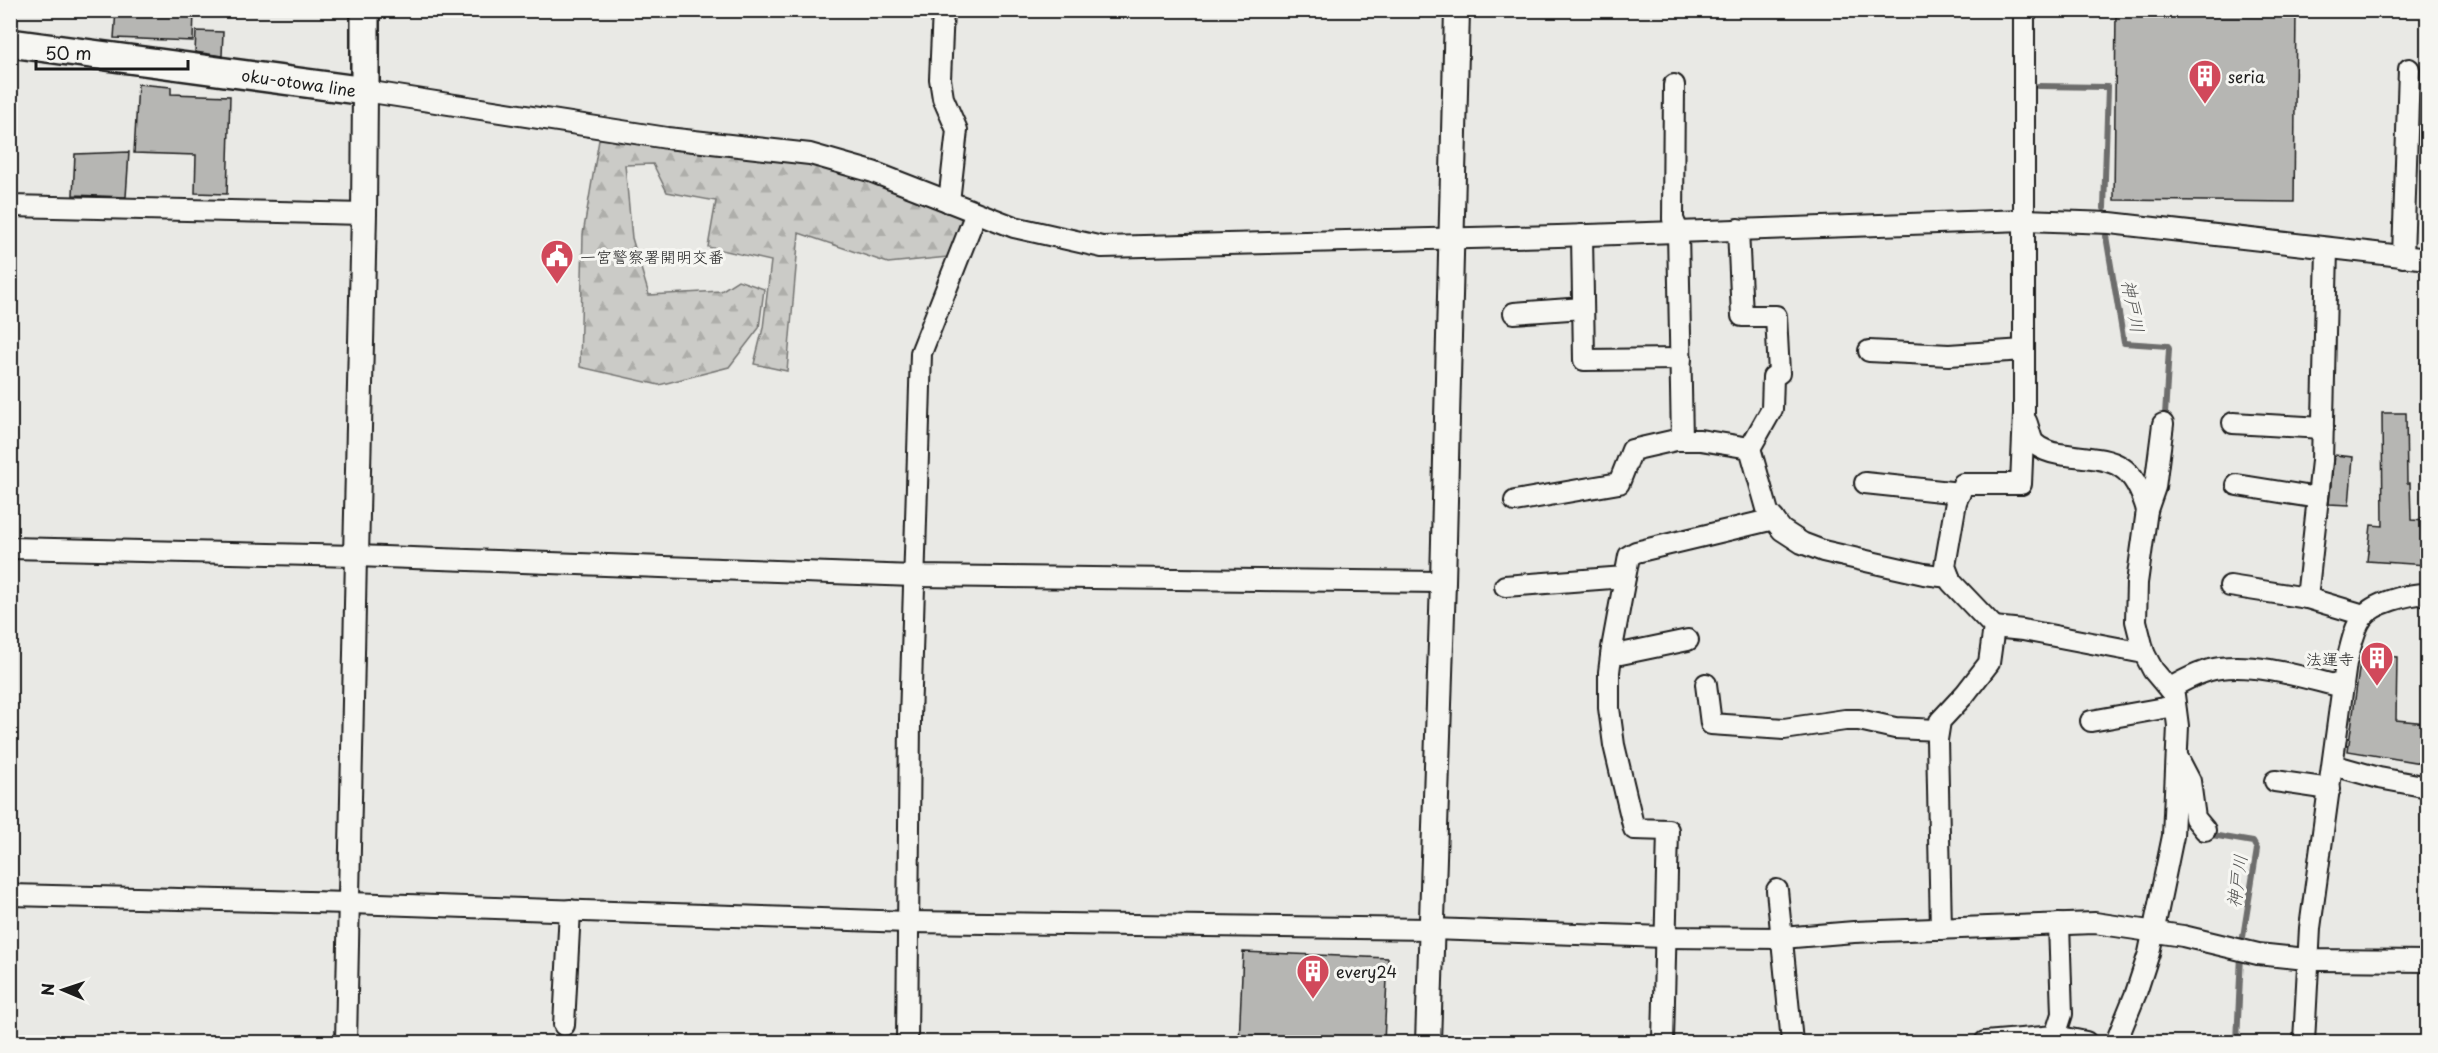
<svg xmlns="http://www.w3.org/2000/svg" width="2438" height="1053" font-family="'Playpen Sans','Klee One',sans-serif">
  <defs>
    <pattern id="forest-firs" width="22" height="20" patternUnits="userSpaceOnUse" patternTransform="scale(1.5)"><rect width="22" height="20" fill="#cbcbc7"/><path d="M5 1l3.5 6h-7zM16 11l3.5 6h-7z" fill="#aeaeaa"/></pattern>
  </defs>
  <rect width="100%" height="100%" fill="#e9e9e5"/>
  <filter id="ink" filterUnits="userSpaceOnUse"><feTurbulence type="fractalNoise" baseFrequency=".0167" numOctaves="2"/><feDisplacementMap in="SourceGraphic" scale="12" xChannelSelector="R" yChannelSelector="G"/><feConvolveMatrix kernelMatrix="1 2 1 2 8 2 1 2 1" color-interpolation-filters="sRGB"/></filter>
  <g filter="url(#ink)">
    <!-- forest -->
    <path fill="url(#forest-firs)" stroke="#747472" stroke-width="1.5" d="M601 128 810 154 976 213 958 256 888 263 799 233 787 371 754 364 763 328 771 261 708 247 716 201 667 192 653 164 625 165 632 238 649 295 721 291 738 280 764 289 759 328 729 367 659 385 580 367 583 234Z"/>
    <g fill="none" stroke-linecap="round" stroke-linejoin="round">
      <!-- stream -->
      <g stroke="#6d6d6c" stroke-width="6">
        <path d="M2038 86 2108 87 2104 208"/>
        <path d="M2106 236 2124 343 2168 346 2169 349 2165 415"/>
        <path d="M2206 834 2253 842 2257 849 2243 937"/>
        <path d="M2237 1042 2241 955"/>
      </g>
    </g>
    <!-- building -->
    <g fill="#b6b6b3" stroke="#1c1c1c" stroke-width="1.5">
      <path d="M116 10H194L193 41 114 38Z"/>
      <path d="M2116 10H2296L2294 202 2114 200Z"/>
      <path d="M196 31 223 32 222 56 195 52Z"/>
      <path d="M138 84 171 87V94L230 96 227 194 195 193 196 155 134 153Z"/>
      <path d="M129 152 126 197 73 195 75 154Z"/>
      <path d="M2382 413H2406L2407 483H2410L2411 520 2427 521V565L2367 561 2371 525 2383 526Z"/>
      <path d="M2334 455 2353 457 2349 505 2329 504Z"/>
      <path d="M2361 655 2397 657 2396 720 2427 723V764L2348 751Z"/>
      <path d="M1243 952 1388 958 1384 1042H1239Z"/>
    </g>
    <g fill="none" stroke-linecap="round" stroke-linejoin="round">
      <!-- minor casing -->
      <g stroke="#1c1c1c" stroke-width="24">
        <g id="minor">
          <path d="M943 10 940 79 943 98 957 130 949 202"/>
          <path d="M1674 85 1673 219 1678 231 1682 440"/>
          <path d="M365 91 667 138 810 154 873 172 1014 227 1102 247 1558 236 2024 220 2110 223 2428 259"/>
          <path d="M10 206 364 214"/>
          <path d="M1738 229 1742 316H1776L1779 373 1773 377 1772 409 1750 448"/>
          <path d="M1582 235 1584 360 1681 359"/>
          <path d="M2403 257 2409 69"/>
          <path d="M1514 313 1583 308"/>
          <path d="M1869 351 1949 355 2024 350"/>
          <path d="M2026 421C2029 427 2030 438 2034 443 2040 449 2051 453 2059 454 2108 461 2131 455 2147 510"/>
          <path d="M2233 423 2323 428"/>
          <path d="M1865 483 1960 493"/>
          <path d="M2237 485 2318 498"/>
          <path d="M1515 501 1619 483 1632 450 1676 440H1700L1750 448 1768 512 1782 530 1802 543 1823 551 1875 563 1924 574 1949 577"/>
          <path d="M10 548 356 556 914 576 1443 582"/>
          <path d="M1505 586 1625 577"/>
          <path d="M2230 586 2307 598 2364 615"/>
          <path d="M2307 598 2322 461 2327 249"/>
          <path d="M1994 627 2023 630 2144 653"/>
          <path d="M1611 656 1688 640"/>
          <path d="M1706 684 1711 724 1784 729 1845 720H1859L1895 728 1938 730"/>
          <path d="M2169 689C2184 680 2203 670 2220 668 2260 663 2304 678 2343 687"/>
          <path d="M2091 721 2175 706"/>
          <path d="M2177 756 2190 781 2195 818 2205 830"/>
          <path d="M2333 765 2379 778 2428 787"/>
          <path d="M2275 781 2330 789"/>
          <path d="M1777 890 1792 1042"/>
          <path d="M10 895 350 903 908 922 1431 929 1665 937 1782 938 1854 932 2095 923 2183 936 2258 954 2316 960 2428 961"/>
          <path d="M1941 929 1937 740 1940 721 1965 694 1989 663 1994 627 1951 582 1945 566 1956 502 1963 484H2021L2024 413V10"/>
          <path d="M564 1025 570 910"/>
          <path d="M2055 1036 2062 1014 2059 924"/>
          <path d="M346 1042 356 556"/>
          <path d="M907 1042 910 720 921 353 976 213"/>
          <path d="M1663 1042 1668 830 1634 829 1614 745 1609 708V672L1612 648 1629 556 1636 552 1774 519"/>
          <path d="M1985 1042 2055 1036 2086 1042"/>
          <path d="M2116 1042 2136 993 2149 953 2173 836 2178 726 2174 695 2153 670 2144 653 2136 621 2137 583 2147 510 2155 487 2163 424"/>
          <path d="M2304 1042 2310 928 2346 663C2351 648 2353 630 2362 618 2372 603 2410 593 2428 594"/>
        </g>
      </g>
      <!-- tertiary casing -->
      <g stroke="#1c1c1c" stroke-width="28">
        <g id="tertiary">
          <path d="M356 556 364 214 365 91"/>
          <path d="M1428 1042 1443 582 1457 10"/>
        </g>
      </g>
      <!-- secondary casing -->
      <g stroke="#1c1c1c" stroke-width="32">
        <path id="secondary" d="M10 43 365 91V10"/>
      </g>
      <!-- minor -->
      <use href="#minor" stroke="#f6f6f2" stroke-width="20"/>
      <!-- tertiary -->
      <use href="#tertiary" stroke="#f6f6f2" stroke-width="24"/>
      <!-- secondary -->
      <use href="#secondary" stroke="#f6f6f2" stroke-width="27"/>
    </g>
  </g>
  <!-- icons -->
  <defs>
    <g id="building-pin" transform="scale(1.725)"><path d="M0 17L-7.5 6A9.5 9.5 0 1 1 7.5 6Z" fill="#d1495b" stroke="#f6f6f2"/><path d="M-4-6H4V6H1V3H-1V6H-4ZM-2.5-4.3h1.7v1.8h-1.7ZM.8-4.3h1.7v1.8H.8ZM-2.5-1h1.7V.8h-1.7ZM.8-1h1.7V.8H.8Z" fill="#fff"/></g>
    <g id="civic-pin" transform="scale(1.725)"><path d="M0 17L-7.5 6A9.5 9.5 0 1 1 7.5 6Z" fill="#d1495b" stroke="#f6f6f2"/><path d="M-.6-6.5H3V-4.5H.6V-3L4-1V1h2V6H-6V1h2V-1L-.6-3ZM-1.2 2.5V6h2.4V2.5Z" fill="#fff"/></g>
  </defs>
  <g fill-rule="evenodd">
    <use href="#building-pin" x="2205" y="76"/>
    <use href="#civic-pin" x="557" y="256"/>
    <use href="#building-pin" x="2377" y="658"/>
    <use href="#building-pin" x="1313" y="971"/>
  </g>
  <g text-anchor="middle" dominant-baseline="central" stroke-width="6" stroke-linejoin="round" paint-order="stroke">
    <!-- poi labels -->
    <g font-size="16" fill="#1c1c1c" stroke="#f6f6f2" text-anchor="start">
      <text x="2228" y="76">seria</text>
      <text x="580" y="256">一宮警察署開明交番</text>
      <text x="2354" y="658" text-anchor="end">法運寺</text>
      <text x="1336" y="971">every24</text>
    </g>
    <!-- street labels -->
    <g font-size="16" fill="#1c1c1c" stroke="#f6f6f2">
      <text transform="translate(299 82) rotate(8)">oku-otowa line</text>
    </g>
    <!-- water labels -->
    <g font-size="18" font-style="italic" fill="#525251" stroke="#f6f6f2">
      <text transform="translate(2134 306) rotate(79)">神戸川</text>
      <text transform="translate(2236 881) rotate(-82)">神戸川</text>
    </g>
  </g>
  <!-- margin -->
  <rect width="2438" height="1053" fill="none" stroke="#f6f6f2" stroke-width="36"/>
  <rect x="18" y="18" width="2402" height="1017" fill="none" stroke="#1c1c1c" stroke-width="2" filter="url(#ink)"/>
  <!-- north arrow -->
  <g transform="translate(63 990) rotate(272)" stroke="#f6f6f2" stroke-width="4.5" paint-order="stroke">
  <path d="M0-4.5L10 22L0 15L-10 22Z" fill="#1c1c1c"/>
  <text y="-9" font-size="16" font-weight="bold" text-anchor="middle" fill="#1c1c1c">N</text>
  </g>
  <!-- scale -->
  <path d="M36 60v9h152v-9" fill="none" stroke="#1c1c1c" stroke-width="3"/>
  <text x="45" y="60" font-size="18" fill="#1c1c1c" stroke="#f6f6f2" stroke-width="4.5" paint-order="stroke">50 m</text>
</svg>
